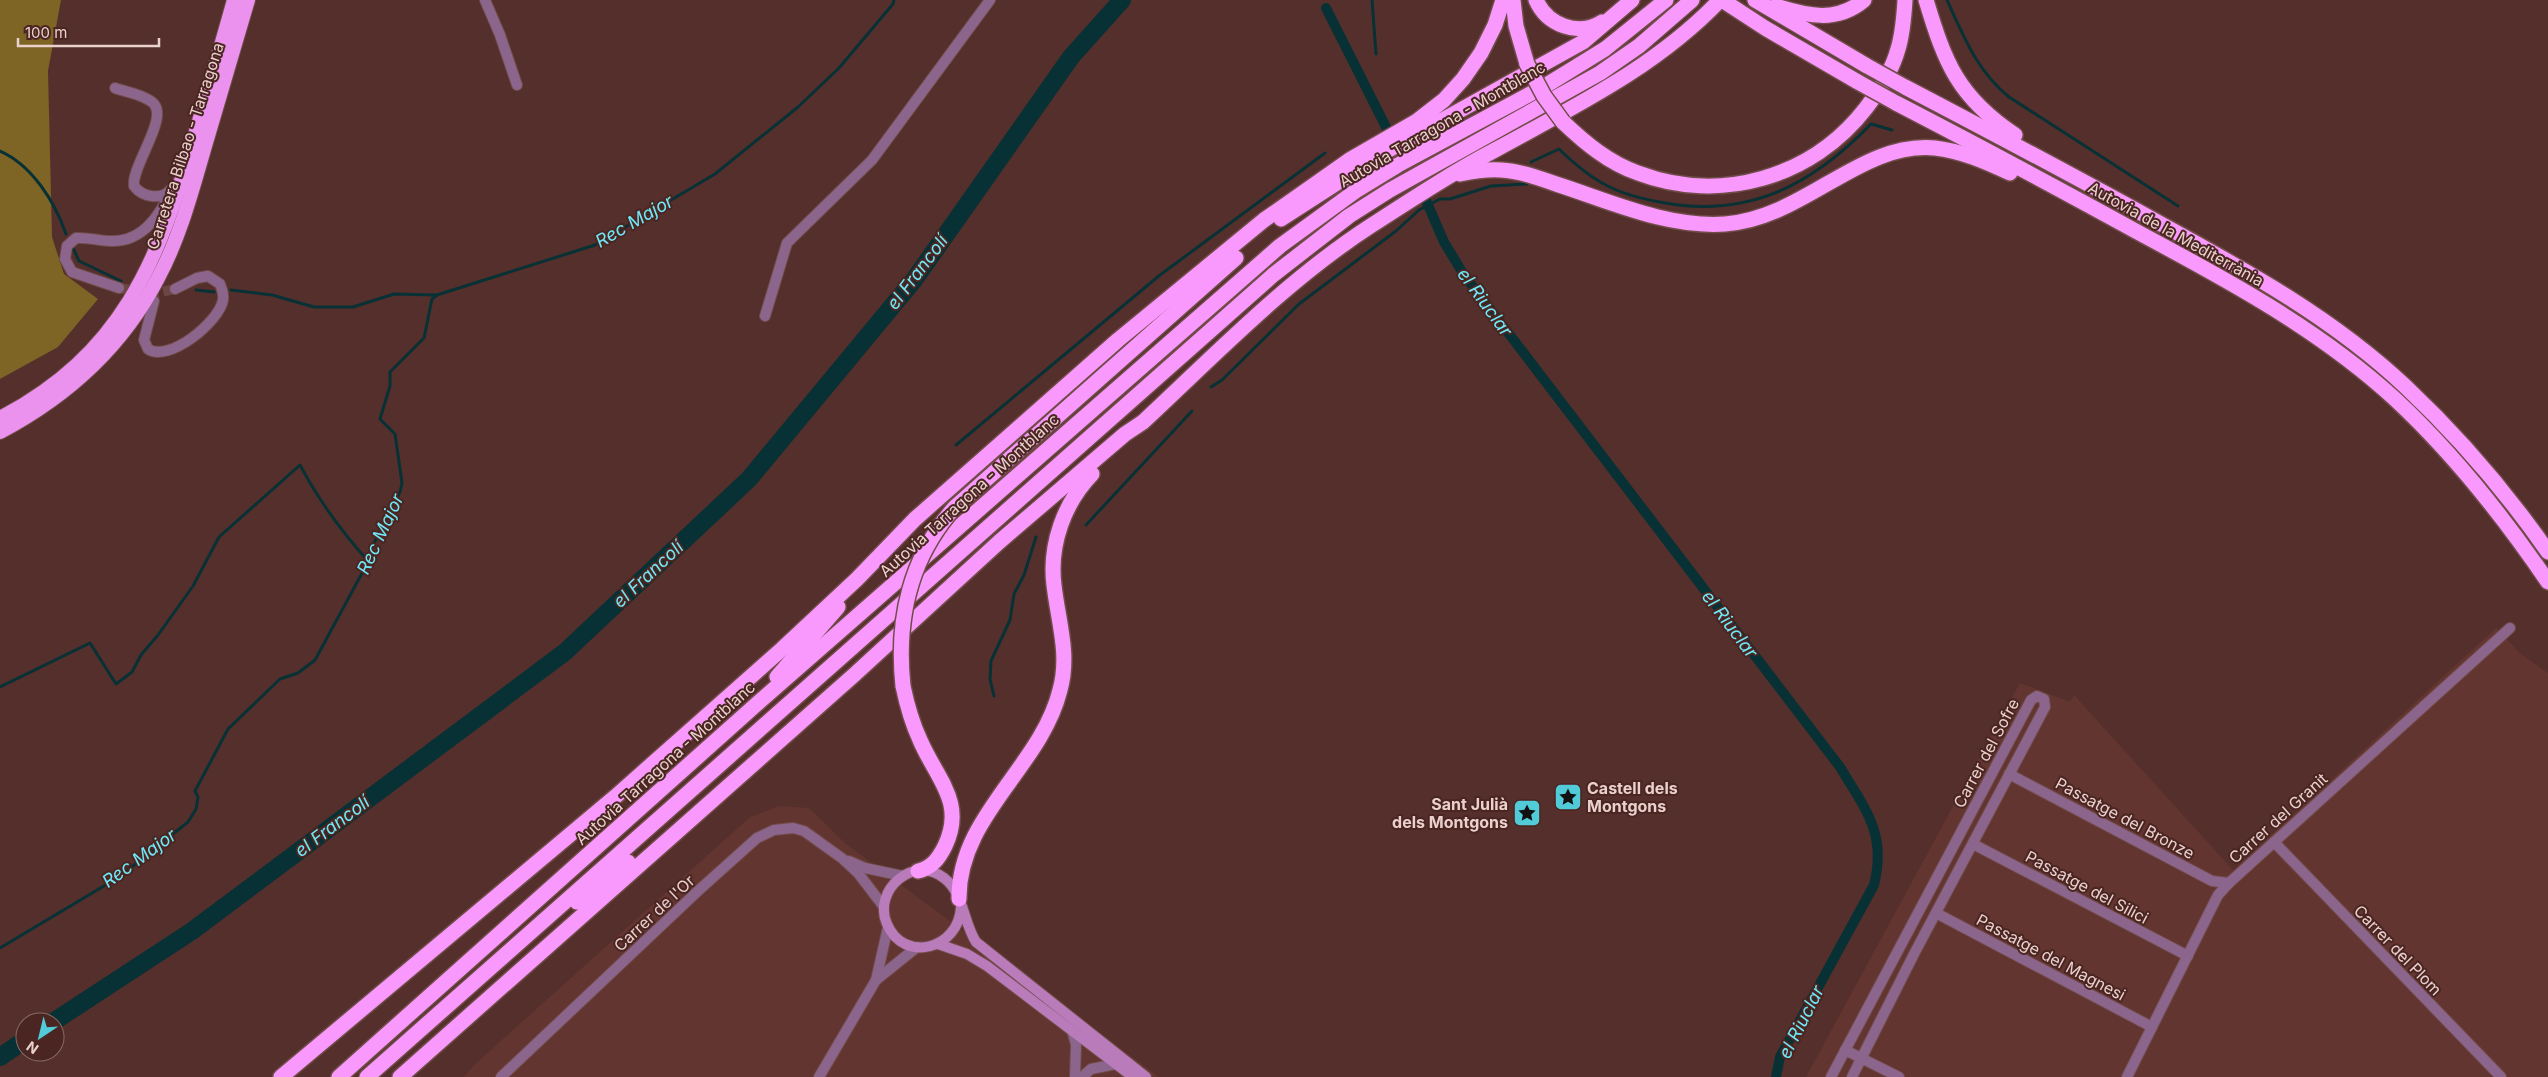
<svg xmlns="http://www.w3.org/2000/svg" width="2548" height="1077" font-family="Inter,sans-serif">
  <rect width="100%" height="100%" fill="#552f2b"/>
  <!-- built -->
  <g fill="#633531">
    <path d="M2496 628 2521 654 2548 673V1077H1806L2020 683 2070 702 2074 695 2233 870Z"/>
    <path d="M779 806 809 808 845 843 1159 1077H464L473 1066 750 817Z"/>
  </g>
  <!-- forest -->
  <path fill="#7e6425" d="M0 0H61L48 71 52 237 64 274 98 299 58 347 0 379Z"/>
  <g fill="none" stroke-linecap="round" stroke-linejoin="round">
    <!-- stream -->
    <g stroke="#083135" stroke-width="3">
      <path d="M1372 0 1376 54"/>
      <path d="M1947 0C1964 37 1977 71 2009 97L2178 206"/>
      <path d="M0 151C32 165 55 202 66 234"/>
      <path d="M1531 162 1559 149C1594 183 1617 195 1665 203 1750 218 1813 184 1871 124L1892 130"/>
      <path d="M73 248 79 261 121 281"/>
      <path d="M196 290 214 292"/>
      <path d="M231 290 272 295 314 307H353L394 294 437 295"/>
      <path d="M1211 387 1222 380 1299 304 1396 231 1419 210 1440 199H1450L1491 186 1527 184"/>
      <path d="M956 445 1160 275 1325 153"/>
      <path d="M1086 525 1192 411"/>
      <path d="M0 687 90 643 116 684 132 672 141 655 158 635 193 586 219 537 300 465C318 499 342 532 368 561"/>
      <path d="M994 696 990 679 991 661 1010 620 1014 594 1024 575 1036 537"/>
      <path d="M0 948 119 877 188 822 196 809 198 797 195 791 228 729 280 679 298 673 315 660 367 564 372 547 400 492 402 483 395 434 380 419 390 386V372L424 338 432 299 437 295 595 245 715 174 798 107 839 68 893 4 894 0"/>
    </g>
    <!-- canal -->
    <g stroke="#083135" stroke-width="10">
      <path d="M1326 8 1389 133"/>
      <path d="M1425 198 1444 242 1464 275 1840 767C1865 809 1887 833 1874 885L1780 1057 1776 1077"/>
    </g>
    <!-- river -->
    <g stroke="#083135" stroke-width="18">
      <path d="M53 1022 192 931 565 652 749 479 914 280 1071 57 1122 0"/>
      <path d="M0 1057 25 1040"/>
    </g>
    <!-- minor-tunnel -->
    <path stroke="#6b4743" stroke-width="10" stroke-dasharray="10 5" stroke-linecap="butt" d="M119 288 152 294 175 289"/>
    <!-- minor casing -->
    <g stroke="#704c48" stroke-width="12">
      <g id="minor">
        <path d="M485 0 500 35 517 85"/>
        <path d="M115 88C126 92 142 94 152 102 171 116 131 166 134 186 142 197 162 201 171 189"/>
        <path d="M119 288 72 272 65 259 67 246 76 238C88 237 99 241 111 241 143 242 160 215 172 189"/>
        <path d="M154 301 144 340 148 349C169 363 219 322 223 300 224 294 222 289 220 284L208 276 197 278 175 289"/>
        <path d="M765 316 787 243 872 160 990 0"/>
        <path d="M2009 774 2212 881 2229 883"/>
        <path d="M2274 842 2501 1077"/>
        <path d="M1973 844 2188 956"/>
        <path d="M849 861 865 868 903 876"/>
        <path d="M1936 913 2152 1027"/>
        <path d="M876 980 917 947"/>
        <path d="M1072 1030 1076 1045 1075 1077"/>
        <path d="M1845 1050 1899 1077"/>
        <path d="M501 1077 699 890 757 838 774 830 793 828 804 831 818 841 843 859 858 873 884 907"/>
        <path d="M819 1077 876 980 888 927"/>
        <path d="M1082 1077 1091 1069 1116 1064"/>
        <path d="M1831 1077 2031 700 2037 696 2044 699 2045 707 1914 954 1852 1077"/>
        <path d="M2127 1077 2218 895 2229 883 2510 628"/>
      </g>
    </g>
    <!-- secondary casing -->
    <g stroke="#704c48" stroke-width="12">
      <g id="secondary">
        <path d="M961 907C959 949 904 964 887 924 872 890 914 854 944 878 964 893 963 922 976 942L1146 1077"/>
        <path d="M938 944 967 954 987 966 1133 1077"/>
      </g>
    </g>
    <!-- trunk casing -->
    <g stroke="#704c48" stroke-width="16">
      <g id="trunk">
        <path d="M0 418C122 354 158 263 194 138 208 92 221 46 234 0"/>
        <path d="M0 432C66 397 123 346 158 278 180 237 192 191 205 146 219 97 234 49 248 0"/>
      </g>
    </g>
    <!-- motorway casing -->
    <g stroke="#704c48" stroke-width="18">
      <g id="motorway">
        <path d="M1513 0 1516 26 1527 64"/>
        <path d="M1536 0C1547 25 1578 37 1602 22"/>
        <path d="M1722 0 1765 28 1858 82"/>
        <path d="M1755 0 1867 66"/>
        <path d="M1926 0C1945 63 1958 97 2015 135"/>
        <path d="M1776 6C1807 16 1837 23 1864 0"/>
        <path d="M1905 87C1991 132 2076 177 2161 224 2247 271 2334 319 2406 387 2458 436 2507 493 2548 552"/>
        <path d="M1896 103C1979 146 2061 190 2143 235 2231 282 2321 331 2395 399 2453 453 2503 516 2548 582"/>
        <path d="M1563 122C1585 143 1609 163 1638 173 1720 204 1812 178 1866 108 1879 91 1892 71 1898 49 1903 33 1904 16 1905 0"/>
        <path d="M1460 174C1474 171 1487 169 1501 170 1520 171 1539 178 1556 184 1609 201 1667 228 1725 224 1805 218 1860 141 1935 148 1962 151 1986 162 2010 173"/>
        <path d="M1281 219 1385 152 1583 42 1632 0"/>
        <path d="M955 507 1236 258"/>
        <path d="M777 677 838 607"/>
        <path d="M903 686C907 705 912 723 920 740 936 778 966 802 945 846 939 858 932 868 918 871"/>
        <path d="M959 899C958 816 1041 767 1060 690 1070 654 1058 621 1054 585 1049 545 1064 503 1092 474"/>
        <path d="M577 902 628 862"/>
        <path d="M281 1077 615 797 782 649 857 579 915 519 1118 340 1264 220 1351 159 1417 121 1444 100 1463 79 1481 53 1495 25 1503 0"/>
        <path d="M339 1077 759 702 1280 246 1357 190 1398 165 1545 86 1605 49 1666 0"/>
        <path d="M367 1077 1273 275 1349 216 1390 190 1600 73 1639 46 1692 0"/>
        <path d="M400 1077 854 675 999 542 1125 434 1143 422C1216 354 1288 279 1372 225 1412 199 1453 172 1495 150 1575 106 1656 67 1720 0"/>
      </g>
    </g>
    <!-- minor -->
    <use href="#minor" stroke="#8c658d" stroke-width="10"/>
    <!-- secondary -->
    <use href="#secondary" stroke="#b97bba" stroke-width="10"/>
    <!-- trunk -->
    <use href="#trunk" stroke="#ea92ed" stroke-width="14"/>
    <!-- motorway -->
    <use href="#motorway" stroke="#fa99fd" stroke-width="15"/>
    <!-- motorway-bridge casing -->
    <g stroke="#704c48" stroke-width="18" stroke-linecap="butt">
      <g id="motorway-bridge">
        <path d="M1527 64 1544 96 1563 122"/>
        <path d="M1867 66 1905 87"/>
        <path d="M1858 82 1896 103"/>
        <path d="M903 686C896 620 910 557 955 507"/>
      </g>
    </g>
    <!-- motorway-bridge -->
    <use href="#motorway-bridge" stroke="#fa99fd" stroke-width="15"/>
  </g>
  <!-- icons -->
  <defs>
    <g id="sight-square" transform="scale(1.4375)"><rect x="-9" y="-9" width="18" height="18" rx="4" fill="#52cbd9" stroke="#4a2521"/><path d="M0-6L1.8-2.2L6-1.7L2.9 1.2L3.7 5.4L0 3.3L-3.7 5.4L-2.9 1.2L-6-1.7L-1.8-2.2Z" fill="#111"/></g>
  </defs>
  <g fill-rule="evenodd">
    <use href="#sight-square" x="1568" y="797"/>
    <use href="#sight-square" x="1527" y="813"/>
  </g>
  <g text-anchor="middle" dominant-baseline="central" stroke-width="4" stroke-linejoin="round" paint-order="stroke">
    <!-- street labels -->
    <g font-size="16" fill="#ead1ce" stroke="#4a2521">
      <text transform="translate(1442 124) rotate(-30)">Autovia Tarragona - Montblanc</text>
      <text transform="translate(185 146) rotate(-72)">Carretera Bilbao - Tarragona</text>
      <text transform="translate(2176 234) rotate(29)">Autovia de la Mediterrània</text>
      <text transform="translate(969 495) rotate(-42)">Autovia Tarragona - Montblanc</text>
      <text transform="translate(1986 753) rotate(-62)">Carrer del Sofre</text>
      <text transform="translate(665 763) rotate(-42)">Autovia Tarragona - Montblanc</text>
      <text transform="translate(2125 818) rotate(28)">Passatge del Bronze</text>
      <text transform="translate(2278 818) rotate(-42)">Carrer del Granit</text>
      <text transform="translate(2087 887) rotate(28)">Passatge del Silici</text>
      <text transform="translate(654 913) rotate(-43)">Carrer de l'Or</text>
      <text transform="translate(2398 950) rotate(46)">Carrer del Plom</text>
      <text transform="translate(2051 957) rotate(28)">Passatge del Magnesi</text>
    </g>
    <!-- poi labels -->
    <g font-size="16" font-weight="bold" fill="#ead1ce" stroke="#4a2521" text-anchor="start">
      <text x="1587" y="788">Castell dels<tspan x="1587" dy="18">Montgons</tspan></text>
      <text x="1508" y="804" text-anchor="end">Sant Julià<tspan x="1508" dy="18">dels Montgons</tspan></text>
    </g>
    <!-- water labels -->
    <g font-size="18" font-style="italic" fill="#6fe9f8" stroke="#4a2521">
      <text transform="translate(634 221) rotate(-30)">Rec Major</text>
      <text transform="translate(917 272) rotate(-53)">el Francolí</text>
      <text transform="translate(1485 302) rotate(54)">el Riuclar</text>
      <text transform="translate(380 534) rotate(-65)">Rec Major</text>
      <text transform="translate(648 574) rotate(-43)">el Francolí</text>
      <text transform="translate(1730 624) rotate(53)">el Riuclar</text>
      <text transform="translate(332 826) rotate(-37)">el Francolí</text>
      <text transform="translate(139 858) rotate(-36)">Rec Major</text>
      <text transform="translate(1801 1022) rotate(-63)">el Riuclar</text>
    </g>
  </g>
  <!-- north arrow -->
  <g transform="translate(40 1037) rotate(215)"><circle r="24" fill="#4a2521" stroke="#8a6a66"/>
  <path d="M0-4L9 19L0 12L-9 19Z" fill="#52cbd9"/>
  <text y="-8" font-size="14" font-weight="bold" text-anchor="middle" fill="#ead1ce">N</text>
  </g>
  <!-- scale -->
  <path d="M18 38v8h141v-8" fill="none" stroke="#ead1ce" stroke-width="2.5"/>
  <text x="25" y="38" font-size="15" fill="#ead1ce" stroke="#4a2521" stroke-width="4" paint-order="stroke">100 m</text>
</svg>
